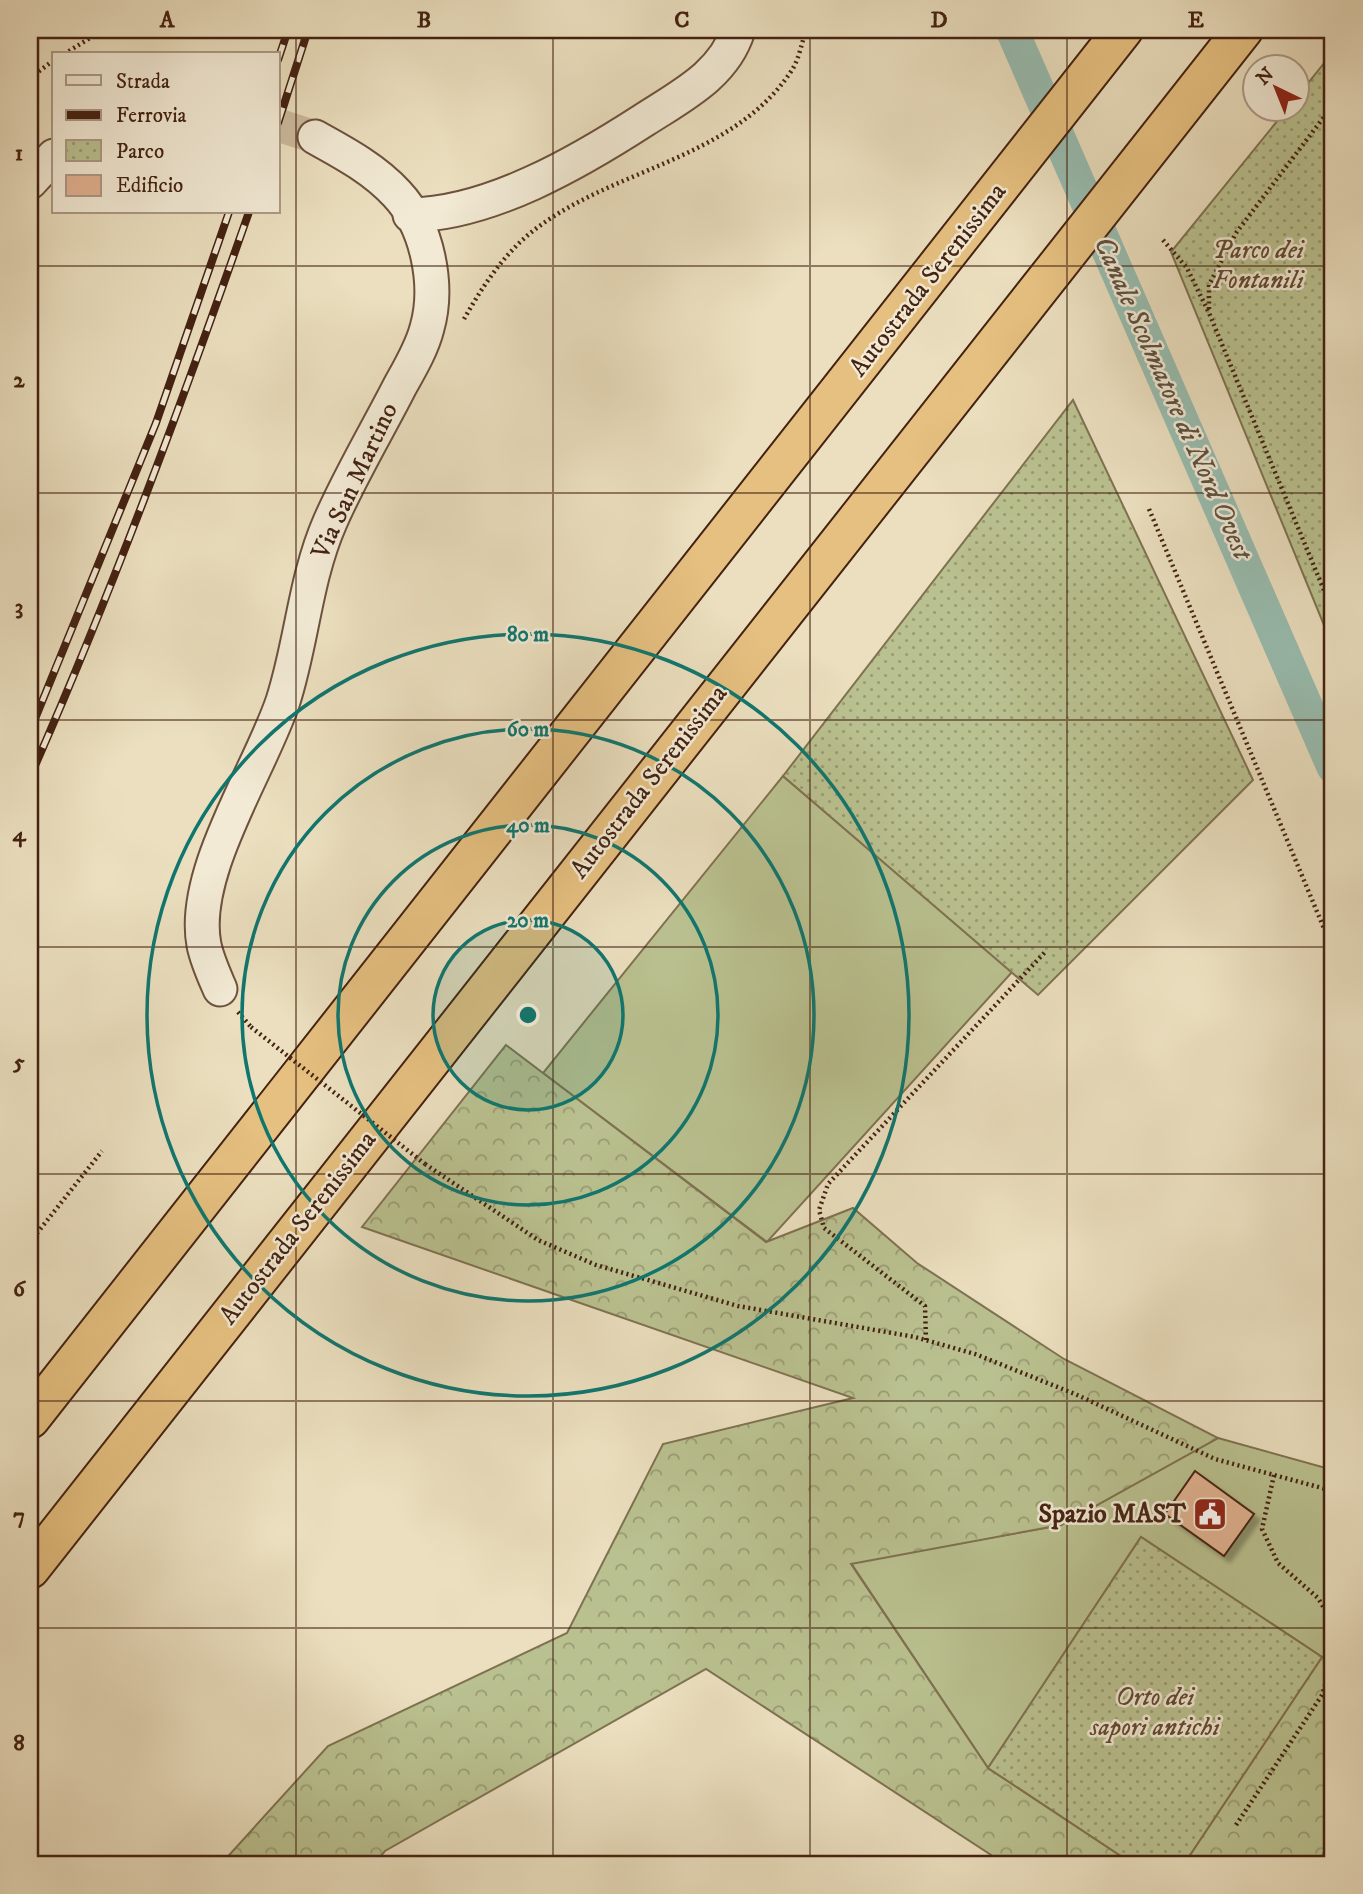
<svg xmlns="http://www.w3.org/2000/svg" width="1363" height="1894" font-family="'IM FELL DW Pica',serif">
  <defs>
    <pattern id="forest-crowns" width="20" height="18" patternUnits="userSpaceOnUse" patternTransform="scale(1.75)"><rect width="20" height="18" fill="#bac190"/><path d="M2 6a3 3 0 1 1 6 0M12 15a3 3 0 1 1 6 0" fill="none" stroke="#999c74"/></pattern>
    <pattern id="park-dots" width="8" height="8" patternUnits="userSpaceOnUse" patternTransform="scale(1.75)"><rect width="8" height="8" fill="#bac190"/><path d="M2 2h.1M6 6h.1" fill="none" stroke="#999c74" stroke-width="1.8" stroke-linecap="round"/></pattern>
    <filter id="shadow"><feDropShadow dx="6" dy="6" stdDeviation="2" flood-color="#0004"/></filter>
  </defs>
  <rect width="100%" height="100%" fill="#ebdfbf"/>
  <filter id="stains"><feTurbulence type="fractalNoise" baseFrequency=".00286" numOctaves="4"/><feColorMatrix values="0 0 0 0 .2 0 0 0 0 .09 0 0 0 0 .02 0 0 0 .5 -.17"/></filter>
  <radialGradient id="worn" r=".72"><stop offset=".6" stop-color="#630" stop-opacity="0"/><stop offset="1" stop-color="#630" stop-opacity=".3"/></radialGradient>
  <!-- grass -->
  <g fill="#bac190" stroke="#7f7251" stroke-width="2">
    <path d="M783 776 1013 971 767 1242 543 1073Z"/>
    <path d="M1218 1438 1333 1470V1656L1322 1657 1141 1537 988 1768 851 1563 1061 1525Z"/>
  </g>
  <!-- forest -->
  <g fill="url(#forest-crowns)" stroke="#7f7251" stroke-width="2">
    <path d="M506 1045 766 1242 853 1208 917 1263 1064 1359 1218 1438 1061 1525 851 1564 988 1768 1133 1864H1005L706 1669 385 1851 374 1864H221L328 1746 567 1633 663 1444 853 1398 362 1227Z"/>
    <path d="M1333 1656V1835L1318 1864H1184L1322 1657Z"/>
  </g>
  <!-- park -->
  <g fill="url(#park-dots)" stroke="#7f7251" stroke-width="2">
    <path d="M1333 52V647L1171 252 1287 109 1296 108 1297 97Z"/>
    <path d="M1073 400 1253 780 1038 995 783 776Z"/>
    <path d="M1141 1537 1322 1657 1184 1864H1133L988 1768Z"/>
  </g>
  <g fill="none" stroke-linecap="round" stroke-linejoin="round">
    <!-- canal -->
    <path stroke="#98bdb0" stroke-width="33" d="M1012 30 1333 767"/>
  </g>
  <!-- building -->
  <path fill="#e2b392" stroke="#442212" stroke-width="2" filter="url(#shadow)" d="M1195 1471 1254 1514 1224 1556 1165 1514Z"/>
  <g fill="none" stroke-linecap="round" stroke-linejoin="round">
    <!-- minor-tunnel -->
    <path stroke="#cab99c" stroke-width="33" stroke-dasharray="33 17" stroke-linecap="butt" d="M278 125 315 137"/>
    <!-- minor casing -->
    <g stroke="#6e513d" stroke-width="37">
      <g id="minor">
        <path d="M30 182 54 156"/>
        <path d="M410 215C490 214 579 162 644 120 681 96 724 75 738 30"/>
        <path d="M220 989C214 975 207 960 204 945 190 873 260 770 283 701 302 642 305 579 330 522 350 476 377 431 400 386 410 368 422 348 427 328 439 286 428 227 397 194 374 169 344 153 315 137"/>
      </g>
    </g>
    <!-- highway casing -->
    <g stroke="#442212" stroke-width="42">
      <g id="highway">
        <path d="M30 1419 1123 30"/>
        <path d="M30 1569 1243 30"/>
      </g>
    </g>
    <!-- path -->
    <g stroke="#442212" stroke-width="4.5" stroke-dasharray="2 3.5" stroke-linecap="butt">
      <path d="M64 54 103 30"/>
      <path d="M30 78 54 60"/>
      <path d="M1163 240 1187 268 1209 313 1333 612"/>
      <path d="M1209 309V285L1236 233 1333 105"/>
      <path d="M464 319C481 289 501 258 528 235 608 168 732 162 792 70 799 59 802 42 806 30"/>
      <path d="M1149 509 1333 950"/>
      <path d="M238 1012 251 1027"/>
      <path d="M425 1164 538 1240 596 1265 738 1306 915 1337 975 1354 1075 1394 1215 1459 1333 1491"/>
      <path d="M30 1242 102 1151"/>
      <path d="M926 1340 925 1306 824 1228 819 1210 828 1184 1046 951"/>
      <path d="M1274 1475 1262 1529 1278 1563 1318 1598 1333 1623"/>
      <path d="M1236 1825 1322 1695 1333 1659"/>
    </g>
    <!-- minor -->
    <use href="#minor" stroke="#f2ead5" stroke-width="33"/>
    <!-- highway -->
    <use href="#highway" stroke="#e6c080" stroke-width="38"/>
    <!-- rail casing -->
    <g stroke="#442212" stroke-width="8">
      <g id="rail">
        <path d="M278 60 288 30"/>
        <path d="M278 123 308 30"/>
        <path d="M30 731 156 423 229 212"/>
        <path d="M30 777C112 592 182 403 249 212"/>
      </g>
    </g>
    <!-- rail -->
    <use href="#rail" stroke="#f2ead5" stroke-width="5" stroke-dasharray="16" stroke-linecap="butt"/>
    <!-- path-bridge -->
    <path stroke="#442212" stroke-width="4.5" stroke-dasharray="2 3.5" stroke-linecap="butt" d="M251 1027 425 1164"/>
  </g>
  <!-- grid -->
  <path fill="none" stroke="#442212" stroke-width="2" stroke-opacity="0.55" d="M296 30V1864M553 30V1864M810 30V1864M1067 30V1864M30 266H1333M30 493H1333M30 720H1333M30 947H1333M30 1174H1333M30 1401H1333M30 1628H1333"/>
  <!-- distance rings -->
  <circle cx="528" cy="1015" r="95" fill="#0f766e" fill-opacity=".12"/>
  <g fill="none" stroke="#0f766e" stroke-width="3.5">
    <circle cx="528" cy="1015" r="95"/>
    <circle cx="528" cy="1015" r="190"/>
    <circle cx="528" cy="1015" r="286"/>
    <circle cx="528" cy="1015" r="381"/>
  </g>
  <!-- icons -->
  <defs>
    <g id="civic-square" transform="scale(1.75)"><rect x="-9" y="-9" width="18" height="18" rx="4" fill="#8f2418" stroke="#f2ead5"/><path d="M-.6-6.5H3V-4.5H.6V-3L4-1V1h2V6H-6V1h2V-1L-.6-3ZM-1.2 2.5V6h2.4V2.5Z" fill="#fff"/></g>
  </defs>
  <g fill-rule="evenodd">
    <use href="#civic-square" x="1210" y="1514"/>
  </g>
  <g text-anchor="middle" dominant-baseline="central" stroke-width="5" stroke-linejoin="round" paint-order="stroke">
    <!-- park labels -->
    <g font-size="26" font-style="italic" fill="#624a32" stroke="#f2ead5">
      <text x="1258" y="250">Parco dei<tspan x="1258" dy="30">Fontanili</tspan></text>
      <text x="1155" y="1697">Orto dei<tspan x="1155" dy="30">sapori antichi</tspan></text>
    </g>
    <!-- street labels -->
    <g font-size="26" fill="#442212" stroke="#f2ead5">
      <text transform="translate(928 280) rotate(-52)">Autostrada Serenissima</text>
      <text transform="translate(355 481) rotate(-65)">Via San Martino</text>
      <text transform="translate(649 782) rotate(-52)">Autostrada Serenissima</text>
      <text transform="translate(298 1228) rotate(-52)">Autostrada Serenissima</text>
    </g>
    <!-- poi labels -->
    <g font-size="26" font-weight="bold" fill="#442212" stroke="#f2ead5" text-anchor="end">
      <text x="1186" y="1514">Spazio MAST</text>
    </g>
    <!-- water labels -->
    <g font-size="28" font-style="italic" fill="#5d5041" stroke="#f2ead5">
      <text transform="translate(1173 398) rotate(66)">Canale Scolmatore di Nord Ovest</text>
    </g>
  </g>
  <circle cx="528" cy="1015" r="10" fill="#0f766e" stroke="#f2ead5" stroke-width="3.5"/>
  <g font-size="21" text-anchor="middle" font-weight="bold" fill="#0f766e" stroke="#f2ead5" stroke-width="5" stroke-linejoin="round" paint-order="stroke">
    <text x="528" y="641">80 m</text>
    <text x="528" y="736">60 m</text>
    <text x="528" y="832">40 m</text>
    <text x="528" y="927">20 m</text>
  </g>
  <!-- margin -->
  <rect width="1363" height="1894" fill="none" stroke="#ebdfbf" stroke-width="77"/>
  <!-- legend -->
  <rect x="52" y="52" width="228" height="161" fill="#f2ead5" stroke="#ac9a87" stroke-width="2"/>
  <rect x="66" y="75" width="35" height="10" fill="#f2ead5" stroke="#ac9a87" stroke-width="2"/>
  <text x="116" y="88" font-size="21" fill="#442212">Strada</text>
  <rect x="66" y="110" width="35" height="10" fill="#442212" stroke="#ac9a87" stroke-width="2"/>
  <text x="116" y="122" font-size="21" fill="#442212">Ferrovia</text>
  <rect x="66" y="140" width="35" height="21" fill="url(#park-dots)" stroke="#ac9a87" stroke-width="2"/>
  <text x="116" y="158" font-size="21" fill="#442212">Parco</text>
  <rect x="66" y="175" width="35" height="21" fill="#e2b392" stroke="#ac9a87" stroke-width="2"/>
  <text x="116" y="192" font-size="21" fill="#442212">Edificio</text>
  <!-- north arrow -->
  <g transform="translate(1276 88) rotate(317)"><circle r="33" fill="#f2ead5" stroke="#ac9a87" stroke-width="2"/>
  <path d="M0-5L12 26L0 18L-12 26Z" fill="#8f2418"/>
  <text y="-10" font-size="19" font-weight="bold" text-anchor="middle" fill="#442212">N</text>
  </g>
  <rect x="38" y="38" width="1286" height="1818" fill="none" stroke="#442212" stroke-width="2.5"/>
  <g font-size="23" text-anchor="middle" font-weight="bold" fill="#442212">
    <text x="167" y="27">A</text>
    <text x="424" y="27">B</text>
    <text x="682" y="27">C</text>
    <text x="939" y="27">D</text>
    <text x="1196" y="27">E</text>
    <text x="19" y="160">1</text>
    <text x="19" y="387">2</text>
    <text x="19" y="614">3</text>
    <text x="19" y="841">4</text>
    <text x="19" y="1069">5</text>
    <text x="19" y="1296">6</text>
    <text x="19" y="1523">7</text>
    <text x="19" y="1750">8</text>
  </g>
  <rect width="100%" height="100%" filter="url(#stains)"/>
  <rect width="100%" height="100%" fill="url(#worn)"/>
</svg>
